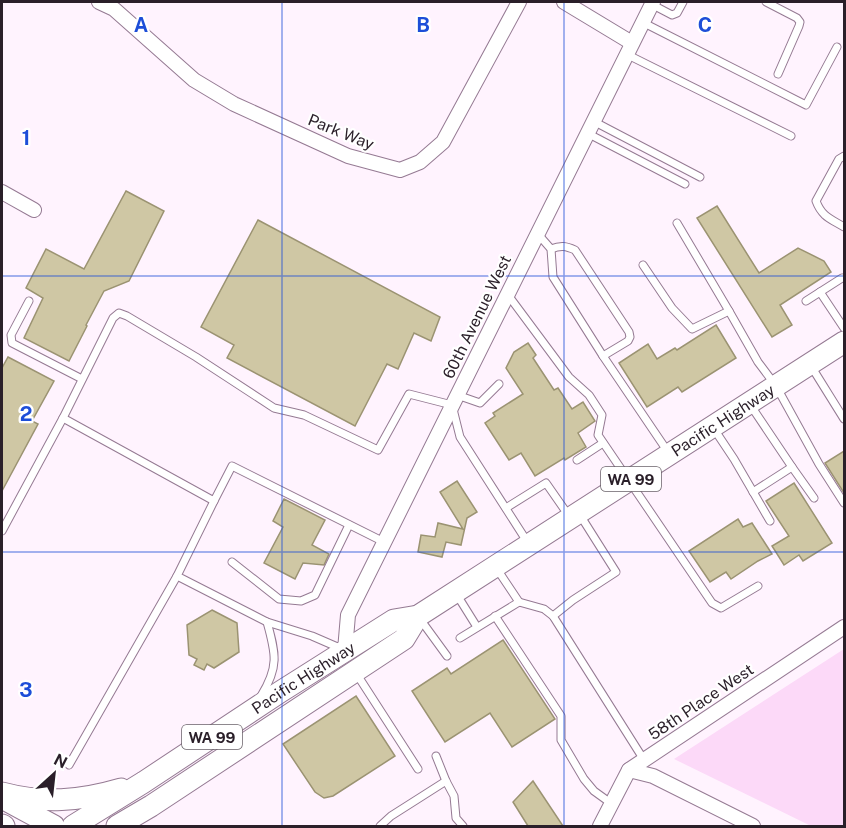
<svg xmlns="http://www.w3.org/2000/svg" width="846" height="828" font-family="'Public Sans',sans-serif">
  <rect width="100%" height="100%" fill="#fff3fe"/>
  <!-- green -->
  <path fill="#fcd9f8" d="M844 649V826H811L674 759Z"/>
  <!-- building -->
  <g fill="#cfc7a4" stroke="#9b9372" stroke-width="1.5">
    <path d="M126 191 164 211 129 281 104 291 86 325 87 326 69 361 24 338 43 298 26 288 46 249 84 269Z"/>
    <path d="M717 206 759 273 798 248 824 261 831 272 780 305 792 325 772 337 697 218Z"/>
    <path d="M258 220 440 317 431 341 414 333 398 369 387 364 355 426 227 358 234 345 201 327Z"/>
    <path d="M716 325 736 358 682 392 678 387 647 407 619 363 648 344 657 359 675 348 677 350Z"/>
    <path d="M528 343 536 355 533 358 554 390 558 388 572 409 583 402 595 421 578 433 586 447 565 460 564 458 535 476 521 453 509 460 485 423 495 416 493 413 523 394 506 368 514 352Z"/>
    <path d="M8 357 54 381 32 421 38 424 2 491V368Z"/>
    <path d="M844 451V493L825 463Z"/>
    <path d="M457 481 477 512 467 518 461 545 446 542 442 557 418 552 421 535 435 537 438 523 463 529 440 492Z"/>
    <path d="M794 483 832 543 803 561 799 555 784 565 772 546 789 536 766 501Z"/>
    <path d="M284 499 325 520 312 545 329 554 324 565 303 563 295 579 264 563 283 527 273 521Z"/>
    <path d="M738 519 743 527 752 523 772 554 758 561 731 579 726 572 710 582 689 551Z"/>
    <path d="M212 610 237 623 239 652 214 668 207 664 204 670 194 665 197 659 189 655 187 625Z"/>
    <path d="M503 640 555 719 512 747 490 713 445 742 412 691 447 668 451 674Z"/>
    <path d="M356 696 395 756 333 796 324 798 315 792 283 744Z"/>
    <path d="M533 781 563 826H528L513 802Z"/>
  </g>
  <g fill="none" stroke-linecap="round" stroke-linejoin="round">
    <!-- service casing -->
    <g stroke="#957a93" stroke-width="9">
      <g id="service">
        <path d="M766 2 797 18 800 22 799 26 778 74"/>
        <path d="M651 4 672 15 677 13 683 2"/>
        <path d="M642 22 806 105 837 47"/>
        <path d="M626 54 791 136"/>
        <path d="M593 121 700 177"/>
        <path d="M587 133 685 184"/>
        <path d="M844 156 839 159 816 201C822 217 831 219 844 227"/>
        <path d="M677 223 729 311"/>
        <path d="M537 233 551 249 553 277 603 356 668 452"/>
        <path d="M551 249C561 245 566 246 575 250L629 332 630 337 628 341 603 356"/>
        <path d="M643 265 672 308 692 329 729 311 758 362 776 386 819 464 844 503"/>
        <path d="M820 292 844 328"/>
        <path d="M508 295 569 377 589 395 602 415 598 435 712 603 721 608 758 586"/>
        <path d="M29 301 11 335 12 343 82 379"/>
        <path d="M806 301 842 278"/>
        <path d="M811 366 844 419"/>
        <path d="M457 395 480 403 499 384"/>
        <path d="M751 406 792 467 814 498"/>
        <path d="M63 418 113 318 119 313 127 316 196 357 274 408 304 415 378 450 409 394 452 405 460 437 528 543"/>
        <path d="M714 429 734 459 770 521"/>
        <path d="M577 460 603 443"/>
        <path d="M753 492 792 467"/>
        <path d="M214 501 177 576 267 622 312 636 342 649"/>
        <path d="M506 508 546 483 569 516"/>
        <path d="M2 531 63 418 214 501 232 466 384 542"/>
        <path d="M232 562 279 599 301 601 315 595 349 525"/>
        <path d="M457 595 477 627"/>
        <path d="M519 602 544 609 553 616 644 760"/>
        <path d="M495 616 561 716V740L584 779 594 791 612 804"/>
        <path d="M553 616 573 600 616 572 580 515"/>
        <path d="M420 619 447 656"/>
        <path d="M460 638 519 602 497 569"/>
        <path d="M356 673 418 769"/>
        <path d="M261 696C279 667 276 654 267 622"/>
        <path d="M436 756 446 781 454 796 456 818 463 826"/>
        <path d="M69 765 177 576"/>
        <path d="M380 826 391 816 446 781"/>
      </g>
    </g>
    <!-- minor casing -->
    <g stroke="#957a93" stroke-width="16">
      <g id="minor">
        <path d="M99 2 114 9 194 80 234 104 348 156 400 170 420 162 443 142 519 2"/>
        <path d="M564 2 632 43"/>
        <path d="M2 192 34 210"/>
        <path d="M345 650 348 615 653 2"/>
        <path d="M629 770 653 776 753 826"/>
        <path d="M600 826 629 770 844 627"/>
      </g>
    </g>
    <!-- primary casing -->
    <g stroke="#957a93" stroke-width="23">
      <g id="primary">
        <path d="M2 798 54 826"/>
        <path d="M2 825 4 826"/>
      </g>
    </g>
    <!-- trunk casing -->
    <g stroke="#957a93" stroke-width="23">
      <g id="trunk">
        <path d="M2 793C43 804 80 801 121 789"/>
        <path id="s1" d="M73 826 144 782 280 692 394 620 418 616 844 342"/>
        <path d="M117 826 151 806 404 639 418 616"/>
      </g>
    </g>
    <!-- service -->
    <use href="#service" stroke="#fff" stroke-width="7"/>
    <!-- minor -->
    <use href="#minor" stroke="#fff" stroke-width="14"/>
    <!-- primary -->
    <use href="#primary" stroke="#fff" stroke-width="21"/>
    <!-- trunk -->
    <use href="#trunk" stroke="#fff" stroke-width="21"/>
  </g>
  <!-- grid -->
  <path fill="none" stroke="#1d4ed8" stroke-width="1.5" stroke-opacity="0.55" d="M282 2V826M564 2V826M2 276H844M2 552H844"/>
  <g text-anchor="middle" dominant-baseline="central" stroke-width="4.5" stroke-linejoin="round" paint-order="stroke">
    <!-- shield labels -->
    <g fill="#fff" stroke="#6a6269" stroke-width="1.5">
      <rect x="601" y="467" width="60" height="24" rx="4.5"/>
      <rect x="182" y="725" width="60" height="24" rx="4.5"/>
    </g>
    <g font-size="15" font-weight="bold" fill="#2a1f29">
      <text x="631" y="479">WA 99</text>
      <text x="212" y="737">WA 99</text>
    </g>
    <!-- street labels -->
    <g font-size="16" fill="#2a1f29" stroke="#fff">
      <text transform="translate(341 132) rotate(22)">Park Way</text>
      <text transform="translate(477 317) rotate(-64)">60th Avenue West</text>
      <text stroke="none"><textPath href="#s1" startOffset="768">Pacific Highway</textPath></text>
      <text stroke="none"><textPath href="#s1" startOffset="274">Pacific Highway</textPath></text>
      <text transform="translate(701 702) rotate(-34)">58th Place West</text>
    </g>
  </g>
  <g font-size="20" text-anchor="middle" font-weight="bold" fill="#1d4ed8" stroke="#fff" stroke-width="4.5" stroke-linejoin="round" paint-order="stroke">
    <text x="141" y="32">A</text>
    <text x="423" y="32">B</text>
    <text x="705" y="32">C</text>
    <text x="26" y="145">1</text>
    <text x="26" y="421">2</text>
    <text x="26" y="697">3</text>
  </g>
  <!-- border -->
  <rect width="846" height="828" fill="none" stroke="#2a1f29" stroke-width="6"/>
  <!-- north arrow -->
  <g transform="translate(54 774) rotate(27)" stroke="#ffffff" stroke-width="4.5" paint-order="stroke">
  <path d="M0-4.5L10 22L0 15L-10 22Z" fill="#2a1f29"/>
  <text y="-9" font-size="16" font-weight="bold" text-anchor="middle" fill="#2a1f29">N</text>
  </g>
</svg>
